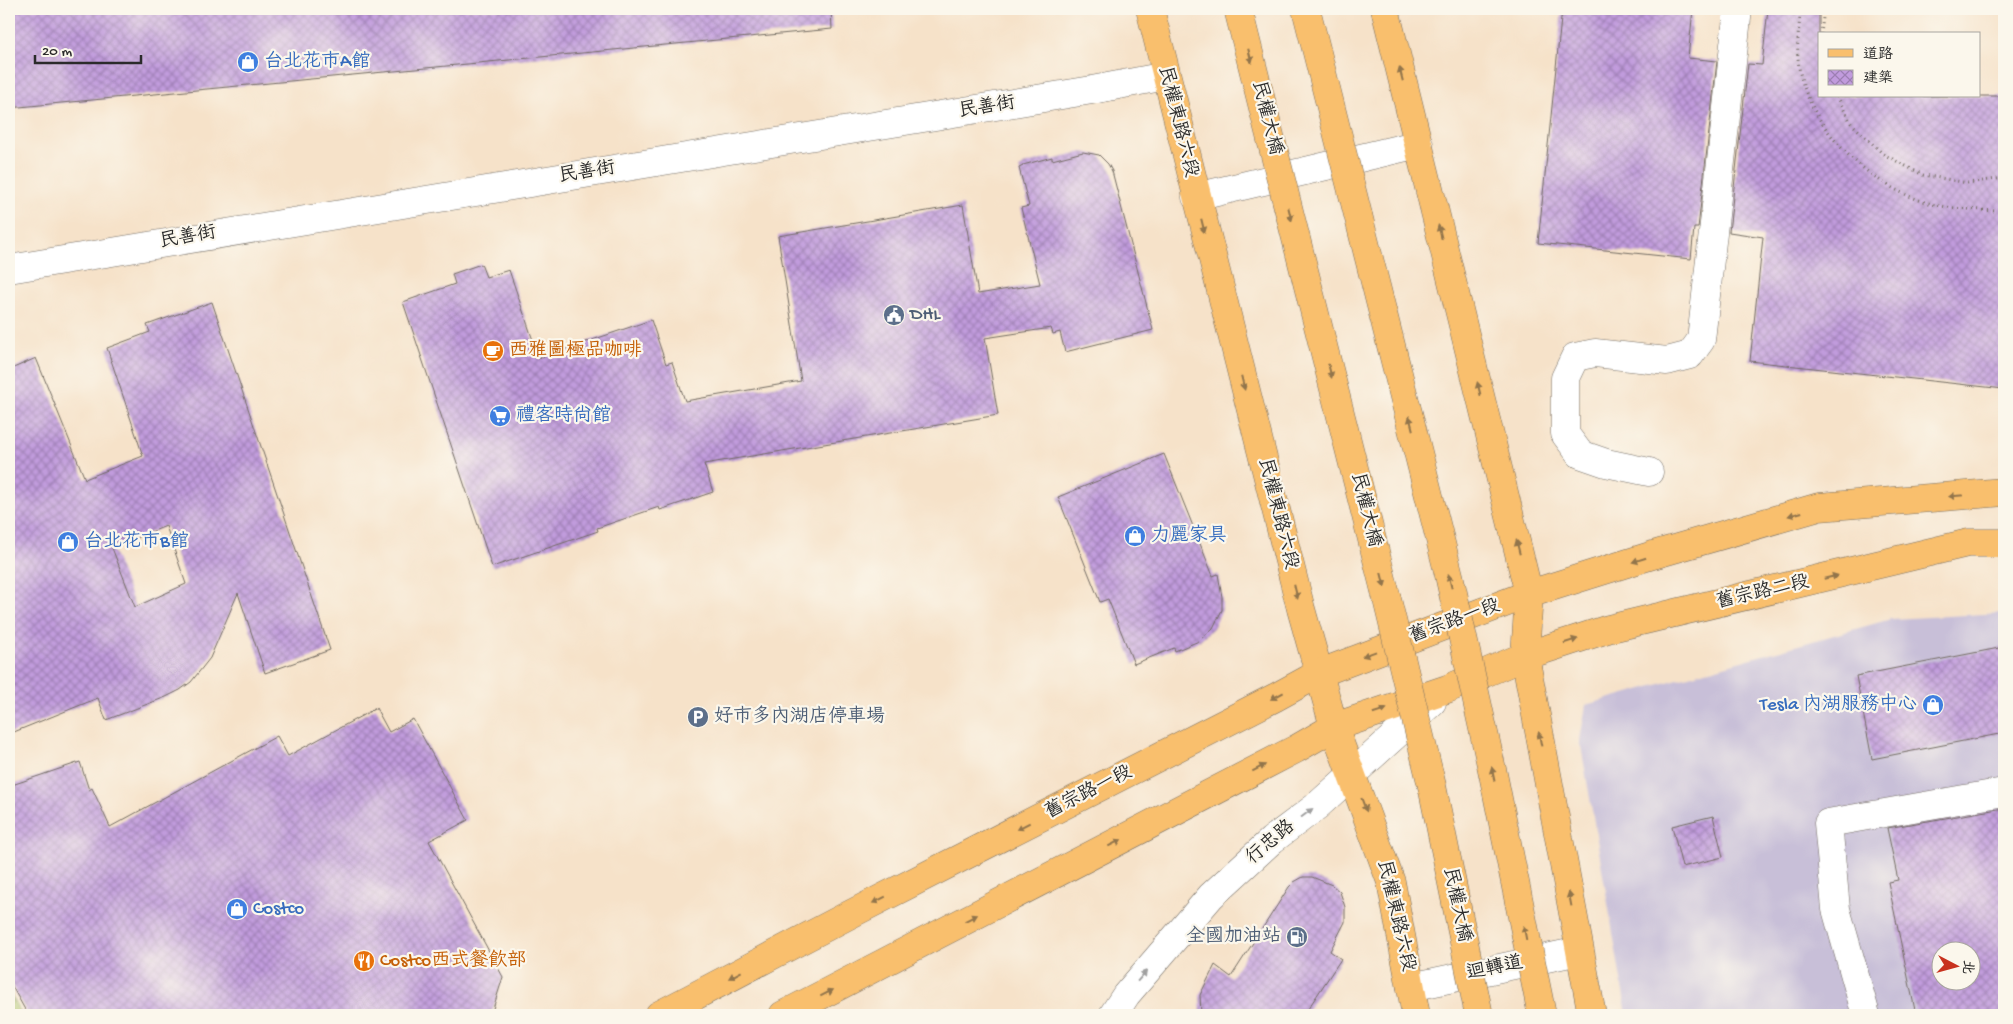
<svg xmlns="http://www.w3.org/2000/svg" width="2013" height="1024" font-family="'Gochi Hand','LXGW WenKai TC',sans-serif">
  <defs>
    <pattern id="grass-dots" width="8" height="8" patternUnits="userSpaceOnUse" patternTransform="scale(1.25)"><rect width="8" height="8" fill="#abc166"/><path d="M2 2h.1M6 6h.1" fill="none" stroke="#8b9d54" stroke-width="1.8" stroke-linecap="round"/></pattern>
    <pattern id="building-cross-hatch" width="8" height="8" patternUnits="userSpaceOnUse" patternTransform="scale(1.25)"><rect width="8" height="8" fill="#c19bdd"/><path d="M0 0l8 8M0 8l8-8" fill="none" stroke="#9d7fb3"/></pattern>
  </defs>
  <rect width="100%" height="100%" fill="#fbf7ec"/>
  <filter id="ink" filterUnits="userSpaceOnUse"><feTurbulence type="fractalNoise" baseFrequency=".02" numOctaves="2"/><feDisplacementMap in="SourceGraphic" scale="10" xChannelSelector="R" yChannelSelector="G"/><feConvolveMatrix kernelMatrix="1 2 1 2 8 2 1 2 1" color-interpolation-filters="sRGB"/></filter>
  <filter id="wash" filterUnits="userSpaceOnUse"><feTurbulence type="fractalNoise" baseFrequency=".0096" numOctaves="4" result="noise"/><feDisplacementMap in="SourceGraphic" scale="20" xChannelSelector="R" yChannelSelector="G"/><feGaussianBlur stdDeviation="1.12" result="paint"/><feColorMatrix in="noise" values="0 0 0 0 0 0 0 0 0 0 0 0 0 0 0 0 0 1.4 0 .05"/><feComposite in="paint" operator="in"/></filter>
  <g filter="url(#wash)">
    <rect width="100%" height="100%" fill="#f6e2c9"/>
    <!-- industrial -->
    <path fill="#c8bfd8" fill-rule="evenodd" d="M2004 613V1015H1627L1580 740 1586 705 1891 619ZM1940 952H1970V982H1940Z"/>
    <!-- grass -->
    <path fill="url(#grass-dots)" stroke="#6b7648" d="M9 991 22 1015H9Z"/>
    <g id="blocks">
      <!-- building -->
      <g fill="url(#building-cross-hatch)" fill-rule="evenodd">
        <path d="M9 9H831L832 29 9 108Z"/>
        <path d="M1562 9H1693L1688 58 1717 61 1698 228H1694L1691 259 1538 243Z"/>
        <path d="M1768 9H1819V96H2004V389L1750 361 1763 237 1729 232 1748 64 1762 65Z"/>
        <path d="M1083 152 1099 155 1108 164 1112 171 1153 330 1065 352 1060 332 1053 334 1051 328 985 338 998 415 704 464 713 492 660 510 659 507 597 528 598 531 492 567 403 302 455 284 452 274 481 264 486 277 509 270 539 358 651 320 666 364 672 362 685 401 801 381 778 236 963 205 978 294 1040 284 1021 208 1029 206 1019 168 1023 166V165L1052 157V160Z"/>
        <path d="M212 302 330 650 265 673 238 593 210 658 191 682 180 690 166 697 106 720 98 698 9 734V370L36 358 85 479 143 456 107 348 150 332 147 325ZM166 526 186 584 135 607 112 548Z"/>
        <path d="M1164 454 1213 576 1218 574 1222 597V610L1213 628 1199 641 1175 651 1174 648 1134 664 1108 599 1100 602 1058 497Z"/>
        <path d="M2004 647V733L1872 759 1856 676Z"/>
        <path d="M376 708 389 732 413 719 468 820 429 841 503 977 491 1015H28L9 981V786L80 762 89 790 92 788 110 827 277 736 288 756Z"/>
        <path d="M2004 808V1015H1916L1888 882 1898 880 1887 828ZM1940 952H1970V982H1940Z"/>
        <path d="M1713 816 1723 857 1682 867 1672 826Z"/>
        <path d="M1303 877H1312L1332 885 1340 892 1345 907V922L1330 951 1341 959 1304 1015H1201L1200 995 1215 965 1231 977 1289 887 1294 882Z"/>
      </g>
    </g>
  </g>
  <g filter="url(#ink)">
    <use href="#blocks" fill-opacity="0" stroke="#726b62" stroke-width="1"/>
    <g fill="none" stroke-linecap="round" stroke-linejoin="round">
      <!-- minor casing -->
      <g stroke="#726b62" stroke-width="29">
        <g id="minor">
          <path d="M1196 197 1419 144"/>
          <path d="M9 269 1092 90 1166 76"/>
          <path d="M1649 472 1606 463 1580 454 1565 434V378L1575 357 1595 353 1667 361 1690 355 1701 340 1738 9"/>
          <path d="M1411 987 1579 951"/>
          <path d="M1113 1015 1126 995 1211 896 1272 840 1317 806 1432 702"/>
          <path d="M1866 1015 1836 909 1828 823 2004 792"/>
        </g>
      </g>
      <!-- major casing -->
      <g stroke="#726b62" stroke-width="29">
        <g id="major">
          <path d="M1150 9 1301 609 1334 727 1391 882 1416 1015"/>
          <path d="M1385 9 1529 594 1525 656 1592 1015"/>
          <path d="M659 1015 847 916 1276 697 1320 673 1529 594 1653 555 1819 507 2004 492"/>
          <path d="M783 1015 1296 749 1334 727 1447 689 1525 656 1608 629 1968 543H2004"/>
        </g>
      </g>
      <!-- path -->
      <g stroke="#726b62" stroke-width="3" stroke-dasharray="1 4" stroke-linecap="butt">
        <path d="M1801 9C1798 33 1795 57 1802 81 1819 138 1875 189 1932 204 1955 210 1981 209 2004 212"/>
        <path d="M1821 34 1824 9"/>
        <path d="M1837 96 1851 123 1883 154 1923 175 1968 183 2004 178"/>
      </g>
      <!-- minor -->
      <use href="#minor" stroke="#fff" stroke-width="28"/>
      <!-- major -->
      <use href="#major" stroke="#f9bf6d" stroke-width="28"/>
      <!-- major-bridge casing -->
      <g stroke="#726b62" stroke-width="29" stroke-linecap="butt">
        <g id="major-bridge">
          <path d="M1238 9 1385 591 1432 786 1479 1015"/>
          <path d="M1306 9 1449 575 1493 774 1542 1015"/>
        </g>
      </g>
      <!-- major-bridge -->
      <use href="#major-bridge" stroke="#f9bf6d" stroke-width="28"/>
    </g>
    <!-- one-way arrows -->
    <defs><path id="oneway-solid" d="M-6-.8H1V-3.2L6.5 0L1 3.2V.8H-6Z" transform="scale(1.25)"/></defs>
    <g fill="#92754c">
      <use href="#oneway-solid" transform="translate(1250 56) rotate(76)"/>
      <use href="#oneway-solid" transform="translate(1401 74) rotate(-104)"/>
      <use href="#oneway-solid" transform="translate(1290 214) rotate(76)"/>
      <use href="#oneway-solid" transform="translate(1203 226) rotate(76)"/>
      <use href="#oneway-solid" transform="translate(1440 232) rotate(-104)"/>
      <use href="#oneway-solid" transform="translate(1330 371) rotate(76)"/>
      <use href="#oneway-solid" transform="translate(1243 383) rotate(76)"/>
      <use href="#oneway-solid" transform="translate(1479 389) rotate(-104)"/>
      <use href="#oneway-solid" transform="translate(1411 423) rotate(-104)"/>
      <use href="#oneway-solid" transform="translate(1956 496) rotate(175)"/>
      <use href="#oneway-solid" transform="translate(1795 514) rotate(164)"/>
      <use href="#oneway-solid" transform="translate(1518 547) rotate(-104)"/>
      <use href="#oneway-solid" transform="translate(1639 560) rotate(162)"/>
      <use href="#oneway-solid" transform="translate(1831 577) rotate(-14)"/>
      <use href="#oneway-solid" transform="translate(1383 580) rotate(76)"/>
      <use href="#oneway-solid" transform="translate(1450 581) rotate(-103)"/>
      <use href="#oneway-solid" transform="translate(1296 592) rotate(76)"/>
      <use href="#oneway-solid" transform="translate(1571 641) rotate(-18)"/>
      <use href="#oneway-solid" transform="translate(1369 654) rotate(160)"/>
      <use href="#oneway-solid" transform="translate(1277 696) rotate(152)"/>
      <use href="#oneway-solid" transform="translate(1380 711) rotate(-18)"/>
      <use href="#oneway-solid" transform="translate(1540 739) rotate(-101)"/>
      <use href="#oneway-solid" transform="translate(1259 768) rotate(-27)"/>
      <use href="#oneway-solid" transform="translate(1493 774) rotate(-102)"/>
      <use href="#oneway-solid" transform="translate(1364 805) rotate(69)"/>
      <use href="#oneway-solid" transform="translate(1023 826) rotate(153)"/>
      <use href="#oneway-solid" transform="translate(1115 843) rotate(-27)"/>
      <use href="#oneway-solid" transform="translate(1570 899) rotate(-101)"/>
      <use href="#oneway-solid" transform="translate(879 900) rotate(154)"/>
      <use href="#oneway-solid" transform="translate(971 918) rotate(-27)"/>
      <use href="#oneway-solid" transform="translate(1525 933) rotate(-101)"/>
      <use href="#oneway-solid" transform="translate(735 975) rotate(152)"/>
      <use href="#oneway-solid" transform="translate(827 993) rotate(-27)"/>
    </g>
    <g fill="#a0a0a0">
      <use href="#oneway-solid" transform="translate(1307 813) rotate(-37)"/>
      <use href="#oneway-solid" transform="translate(1142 976) rotate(-49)"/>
    </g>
  </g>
  <!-- icons -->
  <defs>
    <g id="shop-disc" transform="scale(1.125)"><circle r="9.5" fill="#3f7fe0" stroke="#fbf7ec"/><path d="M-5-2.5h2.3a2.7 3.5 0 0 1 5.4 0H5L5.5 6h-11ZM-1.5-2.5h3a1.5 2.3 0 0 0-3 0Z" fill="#fff"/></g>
    <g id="civic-disc" transform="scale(1.125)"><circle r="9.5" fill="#5c6f8a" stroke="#fbf7ec"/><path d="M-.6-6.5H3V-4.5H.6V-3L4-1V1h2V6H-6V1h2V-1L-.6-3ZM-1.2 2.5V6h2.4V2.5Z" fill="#fff"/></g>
    <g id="cafe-disc" transform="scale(1.125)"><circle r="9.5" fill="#e8710a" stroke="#fbf7ec"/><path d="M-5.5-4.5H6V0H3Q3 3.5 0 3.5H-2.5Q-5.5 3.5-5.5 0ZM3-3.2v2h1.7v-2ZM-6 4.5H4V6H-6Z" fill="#fff"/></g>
    <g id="supermarket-disc" transform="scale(1.125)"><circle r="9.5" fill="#3f7fe0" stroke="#fbf7ec"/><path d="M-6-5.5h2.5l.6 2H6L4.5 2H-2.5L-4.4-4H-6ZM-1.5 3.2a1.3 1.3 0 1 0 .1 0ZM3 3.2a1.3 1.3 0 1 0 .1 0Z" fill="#fff"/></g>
    <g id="parking-disc" transform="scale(1.125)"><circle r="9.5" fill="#5c6f8a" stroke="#fbf7ec"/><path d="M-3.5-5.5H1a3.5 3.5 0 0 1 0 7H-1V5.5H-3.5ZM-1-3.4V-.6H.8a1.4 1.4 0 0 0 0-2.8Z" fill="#fff"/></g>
    <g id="fuel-disc" transform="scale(1.125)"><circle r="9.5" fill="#5c6f8a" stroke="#fbf7ec"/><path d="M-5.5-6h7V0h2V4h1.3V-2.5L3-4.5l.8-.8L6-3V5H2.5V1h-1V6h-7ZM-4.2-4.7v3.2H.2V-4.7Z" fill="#fff"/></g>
    <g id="restaurant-disc" transform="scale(1.125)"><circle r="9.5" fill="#e8710a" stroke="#fbf7ec"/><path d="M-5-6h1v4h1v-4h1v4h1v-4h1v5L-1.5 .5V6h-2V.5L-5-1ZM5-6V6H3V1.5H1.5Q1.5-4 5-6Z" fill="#fff"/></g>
  </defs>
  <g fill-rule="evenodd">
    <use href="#shop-disc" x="248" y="62"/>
    <use href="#civic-disc" x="894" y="315"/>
    <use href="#cafe-disc" x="493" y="351"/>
    <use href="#supermarket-disc" x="500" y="416"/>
    <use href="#shop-disc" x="1135" y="536"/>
    <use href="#shop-disc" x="68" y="542"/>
    <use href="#shop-disc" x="1933" y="705"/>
    <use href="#parking-disc" x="698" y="717"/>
    <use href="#shop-disc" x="237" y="909"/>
    <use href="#fuel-disc" x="1297" y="937"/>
    <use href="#restaurant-disc" x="364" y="961"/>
  </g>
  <g text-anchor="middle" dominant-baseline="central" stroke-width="4.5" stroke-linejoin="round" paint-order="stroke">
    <!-- shop labels -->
    <g font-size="19" fill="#366cbe" stroke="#fbf7ec" text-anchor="start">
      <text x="264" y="62">台北花市A館</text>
      <text x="516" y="416">禮客時尚館</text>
      <text x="1151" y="536">力麗家具</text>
      <text x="84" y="542">台北花市B館</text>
      <text x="1917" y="705" text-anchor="end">Tesla 內湖服務中心</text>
      <text x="253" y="909">Costco</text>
    </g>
    <!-- street labels -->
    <g font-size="19" fill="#2b2b2b" stroke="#fbf7ec">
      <text transform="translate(987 108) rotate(-9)">民善街</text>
      <text transform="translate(1266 118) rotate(76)">民權大橋</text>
      <text transform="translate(1177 122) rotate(76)">民權東路六段</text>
      <text transform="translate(587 173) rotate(-9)">民善街</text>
      <text transform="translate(188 238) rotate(-10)">民善街</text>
      <text transform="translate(1365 510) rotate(76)">民權大橋</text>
      <text transform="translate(1277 514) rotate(76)">民權東路六段</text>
      <text transform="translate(1763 593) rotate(-13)">舊宗路二段</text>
      <text transform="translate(1455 622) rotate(-20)">舊宗路一段</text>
      <text transform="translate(1089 793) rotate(-27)">舊宗路一段</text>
      <text transform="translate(1271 843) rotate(-40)">行忠路</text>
      <text transform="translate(1456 905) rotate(78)">民權大橋</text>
      <text transform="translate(1395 916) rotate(77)">民權東路六段</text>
      <text transform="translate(1495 969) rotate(-12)">迴轉道</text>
    </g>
    <!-- service labels -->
    <g font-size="19" fill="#4e5e75" stroke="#fbf7ec" text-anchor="start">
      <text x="910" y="315">DHL</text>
      <text x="714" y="717">好市多內湖店停車場</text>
      <text x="1281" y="937" text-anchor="end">全國加油站</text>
    </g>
    <!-- food labels -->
    <g font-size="19" fill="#c56008" stroke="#fbf7ec" text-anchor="start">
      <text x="509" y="351">西雅圖極品咖啡</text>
      <text x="380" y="961">Costco西式餐飲部</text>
    </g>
  </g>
  <!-- margin -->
  <rect width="2013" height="1024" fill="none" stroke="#fbf7ec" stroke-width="30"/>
  <!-- legend -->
  <rect x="1818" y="32" width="162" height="65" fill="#fbf7ec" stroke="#a8a59f"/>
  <rect x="1828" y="49" width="25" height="8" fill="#f9bf6d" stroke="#a8a59f"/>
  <text x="1863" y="58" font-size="15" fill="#2b2b2b">道路</text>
  <rect x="1828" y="70" width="25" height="15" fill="url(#building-cross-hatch)" stroke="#a8a59f"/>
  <text x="1863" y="82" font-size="15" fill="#2b2b2b">建築</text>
  <!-- north arrow -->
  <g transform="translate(1956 966) rotate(96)"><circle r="24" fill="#fbf7ec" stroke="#a8a59f"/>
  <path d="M0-4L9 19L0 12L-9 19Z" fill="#c8321e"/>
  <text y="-8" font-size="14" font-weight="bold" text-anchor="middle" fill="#2b2b2b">北</text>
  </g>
  <!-- scale -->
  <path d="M35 55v8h106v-8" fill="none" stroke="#2b2b2b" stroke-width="2.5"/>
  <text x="42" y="55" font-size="15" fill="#2b2b2b" stroke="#fbf7ec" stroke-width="4" paint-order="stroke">20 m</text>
</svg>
